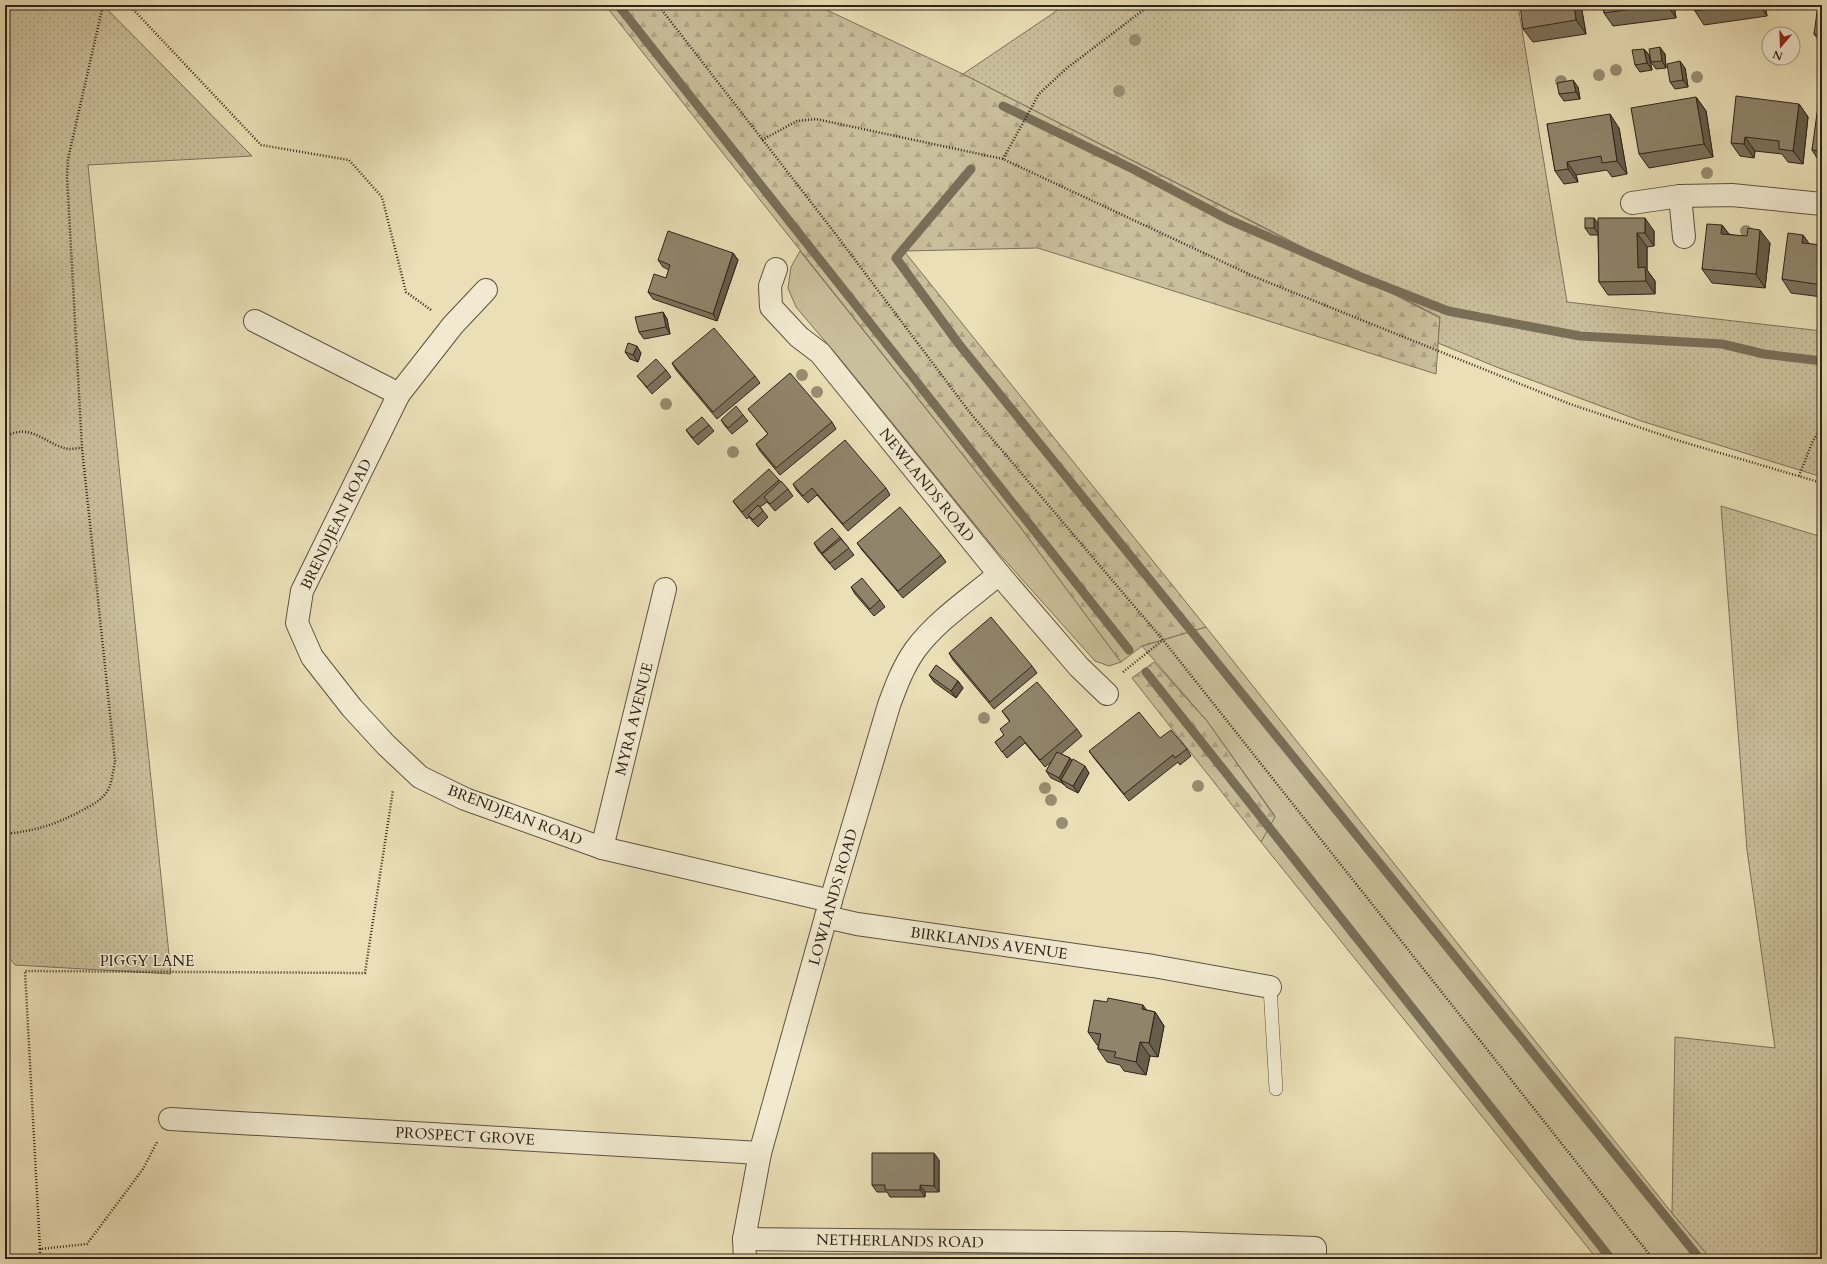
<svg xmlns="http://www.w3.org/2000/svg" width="1827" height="1264" font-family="Cardo,serif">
  <defs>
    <pattern id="forest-firs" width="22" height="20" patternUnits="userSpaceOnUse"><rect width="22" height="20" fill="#cabf9b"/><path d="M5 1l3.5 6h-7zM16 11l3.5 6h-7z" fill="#aea485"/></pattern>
    <pattern id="park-dots" width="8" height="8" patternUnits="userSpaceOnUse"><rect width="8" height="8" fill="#cabf9b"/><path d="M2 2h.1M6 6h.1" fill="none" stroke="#aea485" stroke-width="1.8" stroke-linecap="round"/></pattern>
  </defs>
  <rect width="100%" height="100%" fill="#eadfb6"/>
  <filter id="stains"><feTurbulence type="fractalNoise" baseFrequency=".005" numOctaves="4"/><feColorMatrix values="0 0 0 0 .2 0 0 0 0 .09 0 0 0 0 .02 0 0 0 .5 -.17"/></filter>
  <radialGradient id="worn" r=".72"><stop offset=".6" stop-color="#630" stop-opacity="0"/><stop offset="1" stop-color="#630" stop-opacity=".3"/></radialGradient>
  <!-- grass -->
  <g fill="#cabf9b" stroke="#7c725a">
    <path d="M800 251 1018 524 1121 662 1109 666 1095 661 995 549 841 360 796 307 788 288 791 267Z"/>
    <path d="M1206 627 1672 1213 1711 1259H1597L1261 842 1275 816 1207 721 1142 646Z"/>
  </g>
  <!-- forest -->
  <g fill="url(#forest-firs)" stroke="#7c725a">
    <path d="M605 5H816L963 74 1440 318 1436 374 1038 248 904 251 1206 627 1142 646 1121 662 1018 524Z"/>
    <path d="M1154 662 1207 721 1275 817 1261 842 1132 678Z"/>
  </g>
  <!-- park -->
  <g fill="url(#park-dots)" stroke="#7c725a">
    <path d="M5 5H103L252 156 88 165 171 974 15 965 5 952Z"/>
    <path d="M1063 5H1518L1567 302 1822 331V477L1641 421 1499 368 1438 343 1440 317 963 74 1052 14Z"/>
    <path d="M1721 506 1822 537V1259H1711L1672 1213 1675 1037 1775 1048 1747 850Z"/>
  </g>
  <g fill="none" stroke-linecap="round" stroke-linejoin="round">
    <!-- stream -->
    <g stroke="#796e57" stroke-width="9">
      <path d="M618 5 1129 650"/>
      <path d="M1003 106 1133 169 1227 219 1361 277 1448 311 1580 336 1722 344 1764 354 1822 361"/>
      <path d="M971 169 896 258 958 343 1700 1259"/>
      <path d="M1146 672 1611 1259"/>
    </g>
    <!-- lane casing -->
    <g stroke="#5e5340" stroke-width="14">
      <path id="lane" d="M1270 987 1276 1089"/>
    </g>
    <!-- street casing -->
    <g stroke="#5e5340" stroke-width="24">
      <g id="street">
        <path d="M1680 196 1684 237"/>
        <path d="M1632 203 1680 196 1732 195 1822 204"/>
        <path d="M776 269 770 286 771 307 799 337 820 353 999 574 1079 667 1107 694"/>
        <path d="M486 290 453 325 399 394 302 591 297 623 312 657 352 708 386 745 420 777 465 799 602 848 831 901"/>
        <path d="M255 321 399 394"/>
        <path d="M602 848 665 589"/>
        <path d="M826 917 857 924 1153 966 1270 987"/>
        <path d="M170 1119 760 1153"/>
        <path d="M744 1239 1177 1243 1315 1248V1259"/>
        <path d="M745 1259 744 1239 760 1153 826 917 889 705C896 686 903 667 915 650 937 620 971 598 999 574"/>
      </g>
    </g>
    <!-- path -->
    <g stroke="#2f2419" stroke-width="2.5" stroke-dasharray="1 2" stroke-linecap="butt">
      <path d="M129 5 261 145 349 160 382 197 406 292 431 310"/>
      <path d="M658 5 831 228 971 414 1163 640 1653 1259"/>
      <path d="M762 140 797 121 816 119 1003 159 1255 277 1570 404 1683 442 1822 483"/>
      <path d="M1003 159 1039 94 1067 68 1150 5"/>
      <path d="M5 437C31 421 47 446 69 449 73 449 78 448 82 448"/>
      <path d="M1799 476 1812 443 1822 425"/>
      <path d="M1123 672 1163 640"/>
      <path d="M5 834C34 831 55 825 81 811 90 806 99 802 106 793 112 785 113 771 115 761L82 448 67 176 68 159 103 5"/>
      <path d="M40 1249 25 971 365 973 393 790"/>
      <path d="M40 1259V1249L87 1244 143 1169 157 1142"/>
    </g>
    <!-- lane -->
    <use href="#lane" stroke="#f1ead0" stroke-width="13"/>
    <!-- street -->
    <use href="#street" stroke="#f1ead0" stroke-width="22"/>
  </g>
  <!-- trees -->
  <g fill="#998e72">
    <circle cx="1135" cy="40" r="6"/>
    <circle cx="1616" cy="70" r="6"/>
    <circle cx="1599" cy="75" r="6"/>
    <circle cx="1697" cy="77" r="6"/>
    <circle cx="1561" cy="81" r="6"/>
    <circle cx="1119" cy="91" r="6"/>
    <circle cx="1707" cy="173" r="6"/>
    <circle cx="1746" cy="231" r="6"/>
    <circle cx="802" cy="375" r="6"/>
    <circle cx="817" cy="392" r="6"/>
    <circle cx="666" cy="404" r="6"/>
    <circle cx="733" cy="452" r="6"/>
    <circle cx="984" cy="718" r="6"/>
    <circle cx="1198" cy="786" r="6"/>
    <circle cx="1045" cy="788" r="6"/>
    <circle cx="1051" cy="800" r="6"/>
    <circle cx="1062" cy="823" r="6"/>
  </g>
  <!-- wall -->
  <g fill="#7c725c" stroke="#2f2419">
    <path d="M1581 5 1586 34 1533 42 1523 29Z"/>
    <path d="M1603 5H1674L1676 18 1613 26 1604 13Z"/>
    <path d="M1694 5H1765L1767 16 1704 25 1695 11Z"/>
    <path d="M1822 5V45L1814 34Z"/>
    <path d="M1644 49 1649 55 1652 70 1640 72 1635 65Z"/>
    <path d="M1665 54 1666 68 1656 69 1651 62Z"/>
    <path d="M1685 68 1688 87 1675 89 1670 82Z"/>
    <path d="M1578 87 1580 99 1564 101 1559 94Z"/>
    <path d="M1696 97 1706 111 1713 157 1649 168 1639 154Z"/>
    <path d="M1799 104 1808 117 1803 164 1788 162 1782 154 1755 151 1754 158 1740 156 1731 143Z"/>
    <path d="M1822 106V164H1821L1812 150Z"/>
    <path d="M1547 124 1619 128 1627 174 1612 177 1607 170 1576 175 1578 182 1564 184 1555 171Z"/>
    <path d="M1598 223 1654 231V246L1647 247V270L1655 281V294L1608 295 1599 282 1598 235H1590L1585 228Z"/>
    <path d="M1722 225 1729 234 1770 243 1765 288 1712 283 1702 269Z"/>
    <path d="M1803 235 1809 244 1822 245V297L1791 293 1782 279Z"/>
    <path d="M733 253 738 260 717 321 653 299 648 292 666 278 669 270 663 267 658 260Z"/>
    <path d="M663 312 667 319 670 334 644 339 639 332Z"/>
    <path d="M625 352 641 353 638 362 630 359Z"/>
    <path d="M672 363 755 376 760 383 717 419 676 370Z"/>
    <path d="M666 370 671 377 652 394 637 376Z"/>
    <path d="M748 409 832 422 836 429 780 475 760 451 756 444 768 434Z"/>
    <path d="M743 415 748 421 732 434 725 426 721 420Z"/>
    <path d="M709 425 714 431 698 445 691 437 686 430Z"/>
    <path d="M779 480 788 489 793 496 775 511 767 502 760 507 768 517 758 527 753 522 749 517 747 519 738 508 733 501Z"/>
    <path d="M793 484 886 488 890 495 848 531 817 495 808 503 797 491Z"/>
    <path d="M840 537 854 555 835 570 818 550 814 543Z"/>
    <path d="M857 543 941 555 946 562 903 598 862 550Z"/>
    <path d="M851 587 880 600 885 607 874 616 855 594Z"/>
    <path d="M949 653 1032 666 1037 673 994 709 953 660Z"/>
    <path d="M929 675 958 681 963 688 956 698 934 682Z"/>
    <path d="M1002 711 1077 729 1082 736 1061 754 1070 758 1072 761 1089 773 1078 793 1066 787 1064 784 1051 778 1046 771 1052 761 1045 767 1025 743 1007 758 995 742 1004 735 1010 722Z"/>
    <path d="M1160 738 1187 749 1191 756 1180 765 1178 762 1129 801 1094 758 1089 751Z"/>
    <path d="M1147 1010 1155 1012 1164 1026 1158 1057 1150 1056 1146 1075 1124 1071 1120 1065 1107 1062 1098 1049V1045H1097L1088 1032Z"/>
    <path d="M939 1160V1192H925V1197H890L887 1192H877L872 1185Z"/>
  </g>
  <!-- shaded-wall -->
  <g fill="#655d4b" stroke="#2f2419">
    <path d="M1574 5H1581L1586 34 1576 20Z"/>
    <path d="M1667 5H1674L1676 18Z"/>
    <path d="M1759 5H1765L1767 16Z"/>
    <path d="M1660 47 1665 54 1666 68 1662 61Z"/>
    <path d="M1644 49 1649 55 1652 70 1647 63Z"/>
    <path d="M1680 61 1685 68 1688 87 1683 80Z"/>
    <path d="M1573 80 1578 87 1580 99 1576 92Z"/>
    <path d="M1696 97 1706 111 1713 157 1704 144Z"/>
    <path d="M1799 104 1808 117 1803 164 1793 151Z"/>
    <path d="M1610 114 1619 128 1627 174 1617 161Z"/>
    <path d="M1745 137 1755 151 1754 158 1744 144Z"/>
    <path d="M1567 162 1576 175 1578 182 1568 169Z"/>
    <path d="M1594 218 1599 224V235L1594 228Z"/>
    <path d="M1645 218 1654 231V246L1645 233Z"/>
    <path d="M1722 225 1732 239 1721 234Z"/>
    <path d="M1760 230 1770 243 1765 288 1756 274Z"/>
    <path d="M1637 233 1647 247V270L1655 281V294L1646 281 1638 268Z"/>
    <path d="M1803 235 1813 249 1802 243Z"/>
    <path d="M733 253 738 260 717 321 713 314Z"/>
    <path d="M663 312 667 319 670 334 666 327Z"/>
    <path d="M637 346 641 353 638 362 633 355Z"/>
    <path d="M958 681 963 688 956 698 951 691Z"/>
    <path d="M1070 758 1075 765 1061 780 1064 785 1059 778Z"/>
    <path d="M1085 766 1089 773 1078 793 1073 786Z"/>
    <path d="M1143 1005 1152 1018 1142 1009Z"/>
    <path d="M1155 1012 1164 1026 1158 1057 1149 1043Z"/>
    <path d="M1140 1042 1150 1056 1146 1075 1136 1062Z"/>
    <path d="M934 1153 939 1160V1192L934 1186Z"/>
    <path d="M920 1185 925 1192V1197L920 1190Z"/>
  </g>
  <!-- building -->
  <g fill="#90856b" stroke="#2f2419">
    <path d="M1520 5H1574L1576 20 1523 29Z"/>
    <path d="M1603 5H1662L1604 13Z"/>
    <path d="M1694 5H1736L1695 11Z"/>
    <path d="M1818 5H1822V35L1814 34Z"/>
    <path d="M1660 47 1662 61 1651 62 1649 49Z"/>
    <path d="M1644 49 1647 63 1635 65 1632 50Z"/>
    <path d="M1680 61 1683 80 1670 82 1667 64Z"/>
    <path d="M1573 80 1576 92 1559 94 1557 83Z"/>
    <path d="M1736 96 1799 104 1793 151 1779 149V141L1745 137 1744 144 1731 143Z"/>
    <path d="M1696 97 1704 144 1639 154 1631 108Z"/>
    <path d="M1818 106H1822V152L1812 150Z"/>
    <path d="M1610 114 1617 161 1602 163 1601 156 1567 162 1568 169 1555 171 1547 124Z"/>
    <rect x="1585" y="218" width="9" height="10"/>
    <path d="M1598 218H1645V233H1637L1638 268 1645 267 1646 281 1599 282Z"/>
    <path d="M1707 224 1722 225 1721 234 1747 236 1748 228 1760 230 1756 274 1702 269Z"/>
    <path d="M668 231 733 253 713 314 648 292 654 274 666 278 670 265 658 260Z"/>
    <path d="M1788 233 1803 235 1802 243 1822 245V285L1782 279Z"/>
    <path d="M663 312 666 327 639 332 635 317Z"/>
    <path d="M714 328 755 376 713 412 672 363Z"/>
    <path d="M628 343 637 346 633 355 625 352Z"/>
    <path d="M656 359 666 370 647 387 637 376Z"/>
    <path d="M790 373 832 422 776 468 756 444 768 434 748 409Z"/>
    <path d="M736 406 743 415 728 428 721 420Z"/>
    <path d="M702 417 709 425 693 438 686 430Z"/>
    <path d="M845 440 886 488 843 524 812 488 803 496 793 484Z"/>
    <path d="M769 469 779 480 742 512 733 501Z"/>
    <path d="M781 481 788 489 770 504 764 497Z"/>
    <path d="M758 505 763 511 753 520 748 515Z"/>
    <path d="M900 507 941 555 898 591 857 543Z"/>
    <path d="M832 528 840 537 822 553 814 543Z"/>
    <path d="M841 539 849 548 830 563 822 554Z"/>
    <path d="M862 578 880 600 870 609 851 587Z"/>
    <path d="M991 617 1032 666 990 702 949 653Z"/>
    <path d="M936 665 958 681 951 691 929 675Z"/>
    <path d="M1037 682 1077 729 1040 760 1020 736 1002 752 995 742 1004 735 1000 729 1010 721 1002 711Z"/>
    <path d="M1139 712 1160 738 1171 730 1187 749 1175 758 1173 755 1124 794 1089 751Z"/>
    <path d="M1057 752 1070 758 1059 778 1046 771Z"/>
    <path d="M1073 759 1085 766 1073 786 1061 780Z"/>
    <path d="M1108 998 1143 1005 1142 1009 1155 1012 1149 1043 1140 1042 1136 1062 1114 1057 1116 1052 1098 1049 1101 1034 1088 1032 1094 1000 1107 1002Z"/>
    <path d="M872 1153H934V1186L920 1185V1190H885V1185H872Z"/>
  </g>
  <g text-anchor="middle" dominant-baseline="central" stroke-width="3" stroke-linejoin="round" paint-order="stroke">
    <!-- street labels -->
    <g font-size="15" fill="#2f2419" stroke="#f1ead0">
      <text transform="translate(927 485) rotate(51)">NEWLANDS ROAD</text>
      <text transform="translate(336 524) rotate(-64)">BRENDJEAN ROAD</text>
      <text transform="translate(634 719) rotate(-76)">MYRA AVENUE</text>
      <text transform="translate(515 815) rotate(21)">BRENDJEAN ROAD</text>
      <text transform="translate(833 897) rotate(-74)">LOWLANDS ROAD</text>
      <text transform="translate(989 943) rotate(8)">BIRKLANDS AVENUE</text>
      <text x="147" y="961">PIGGY LANE</text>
      <text transform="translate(465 1136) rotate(3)">PROSPECT GROVE</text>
      <text transform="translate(900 1241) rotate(1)">NETHERLANDS ROAD</text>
    </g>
  </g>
  <!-- margin -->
  <rect width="1827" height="1264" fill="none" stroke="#eadfb6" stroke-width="20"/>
  <rect x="6" y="6" width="1815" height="1252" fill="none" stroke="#2f2419" stroke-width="2"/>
  <rect x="10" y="10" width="1807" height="1244" fill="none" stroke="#2f2419"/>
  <!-- north arrow -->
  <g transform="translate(1781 46) rotate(199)"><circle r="19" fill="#f1ead0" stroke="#a39b87"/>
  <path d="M0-3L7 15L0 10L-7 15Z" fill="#8f2418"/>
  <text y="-6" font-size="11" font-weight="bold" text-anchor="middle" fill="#2f2419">N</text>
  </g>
  <rect width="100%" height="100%" filter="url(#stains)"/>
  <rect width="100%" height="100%" fill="url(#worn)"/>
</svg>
